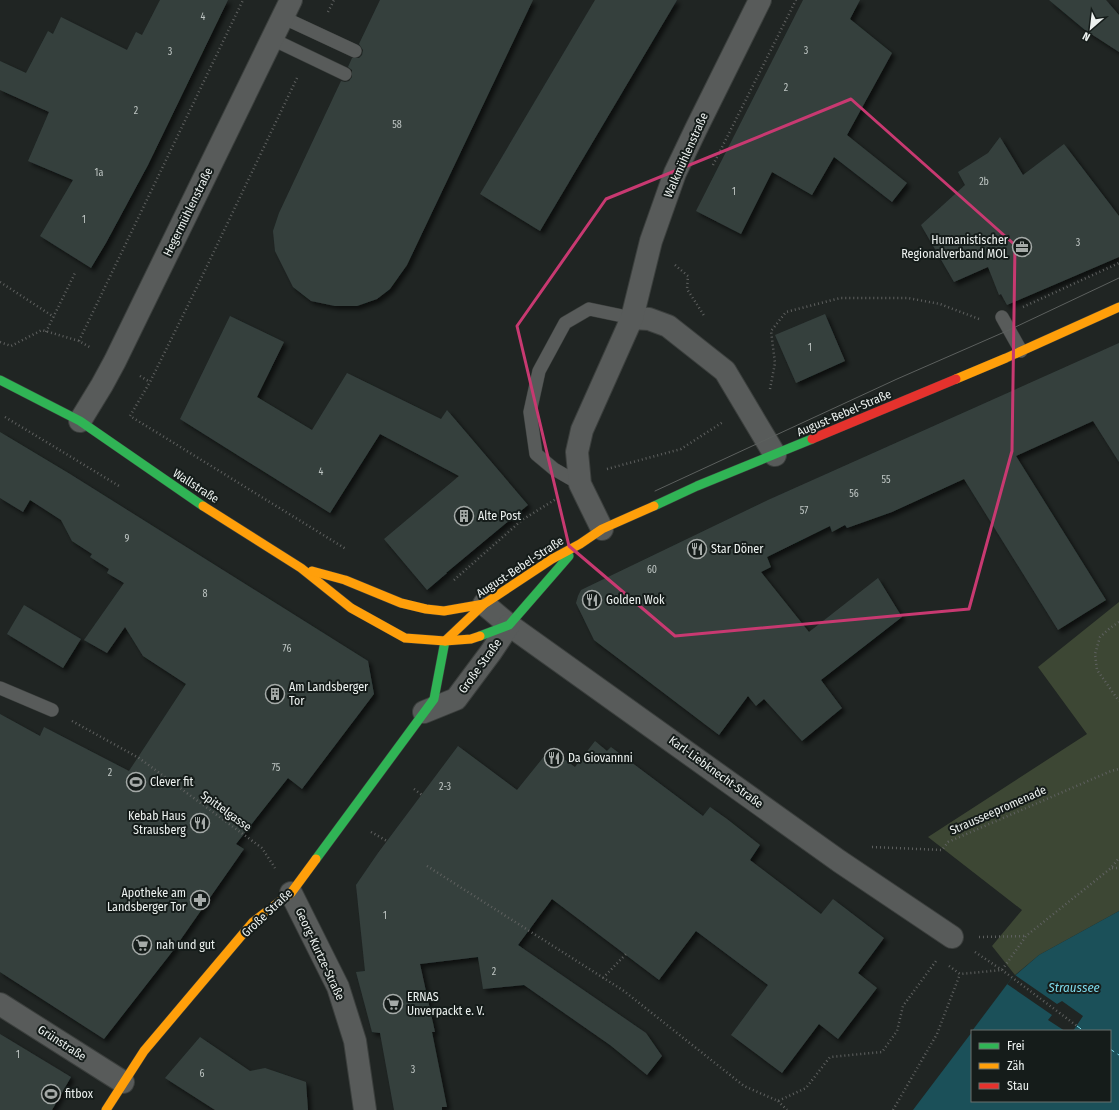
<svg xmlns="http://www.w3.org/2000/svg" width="1119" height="1110" font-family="'Fira Sans Condensed',sans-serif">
  <defs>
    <filter id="shadow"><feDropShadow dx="3.5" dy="3.5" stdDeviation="2" flood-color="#0009"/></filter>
  </defs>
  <rect width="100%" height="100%" fill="#202523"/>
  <!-- green -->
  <path fill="#3d4734" d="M1119 602V911L1039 955 1015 975 992 946 1022 910 928 837 1087 734 1038 667Z"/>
  <!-- water -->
  <path fill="#1b5059" d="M1119 911V1110H913L972 1032V1101H1110V1031H972L1011 979 1039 955Z"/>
  <!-- pier -->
  <path fill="#202523" d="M1015 975 1057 1004 1062 1001 1083 1016 1073 1031H1065L1048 1020 1052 1015 1007 984Z"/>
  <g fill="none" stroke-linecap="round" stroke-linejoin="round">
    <!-- ferry -->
    <g stroke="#7dd8e9" stroke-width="1" stroke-dasharray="5 4" stroke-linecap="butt">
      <path d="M1077 1026 1084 1031"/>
      <path d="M1110 1049 1119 1055"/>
    </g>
  </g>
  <!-- building -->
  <g fill="#35403e" filter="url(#shadow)">
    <path d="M160 0H228L148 165 106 243 91 268 40 236 73 180 28 161 49 112 0 90V61L26 73 48 31 53 34 61 17 127 50 136 32 142 35Z"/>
    <path d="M380 0H533L407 265 390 289 377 299 357 306H335L311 301 293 287 275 251 273 231 279 213 341 81 345 82 349 81 352 77V70L348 67 352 58H359L362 55 363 50 359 44Z"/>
    <path d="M595 0H677L540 231 480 194Z"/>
    <path d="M803 0H860L850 19 892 53 847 135 907 183 892 202 834 157 812 195 772 172 741 234 696 211Z"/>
    <path d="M1049 0H1106L1119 15V52L1085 30Z"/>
    <path d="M1000 137 1023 175 1064 144 1119 216V257L1007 305 1001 294 999 295 988 267 954 282 921 225 965 185 958 172 988 153Z"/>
    <path d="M825 314 845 361 796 383 775 335Z"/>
    <path d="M230 316 284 342 257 397 312 430 347 373 441 419 447 410 528 505 446 573H447L427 590 384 539 459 476 380 434 330 513 180 419Z"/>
    <path d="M1119 343V462L1093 421 1016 456 1106 600 1058 630 964 479 892 512 847 528 845 525 832 532 830 526 767 557 771 567 761 572 809 632 878 578 902 617 821 680 842 708 802 741 764 699 756 706 748 696 719 735 594 640 576 603 578 596 581 590 768 500Z"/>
    <path d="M0 432 70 474 368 661 374 694 302 789 288 778 236 844 244 849 172 952 104 1039 0 972V714L40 736 44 727 129 771 186 684 143 656 125 627 107 653 84 640 124 583 107 573 109 569 90 557 92 554 72 541 61 520 30 500 23 512 0 498Z"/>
    <path d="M24 605 81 639 63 668 7 634Z"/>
    <path d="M595 741 607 751 611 747 703 816 710 807 727 819 760 845 750 860 821 914 833 899 884 938 858 973 877 988 838 1039 819 1024 782 1073 731 1035 768 985 696 931 659 980 552 899 518 945 646 1033 662 1056 647 1075 610 1045 524 985 483 989 478 957 420 964 435 1032H432L447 1107H442V1110H394L380 1033 372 1032 356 972 365 971 356 885 378 853 458 746 517 790 550 749 575 767Z"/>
    <path d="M0 1034 71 1077 52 1110H0Z"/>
    <path d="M200 1037 250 1071 265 1068 306 1082 308 1110H215L165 1078Z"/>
  </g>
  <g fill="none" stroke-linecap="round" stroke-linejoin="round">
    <!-- lane casing -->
    <g stroke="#3b3f3d" stroke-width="14">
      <g id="lane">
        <path d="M282 17 355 51"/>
        <path d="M272 39 345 74"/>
        <path d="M1002 317 1021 351"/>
        <path d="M580 484 554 469 536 454 530 412 539 371 565 323 589 309 632 318"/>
        <path d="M0 688 52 710"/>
      </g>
    </g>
    <!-- street casing -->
    <g stroke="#3b3f3d" stroke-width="24">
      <g id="street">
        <path d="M632 318 649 319 668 326 725 371 775 455"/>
        <path d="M80 421 102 385 115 361 291 0"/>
        <path d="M602 529 580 484 577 452 582 430 632 318 651 241 675 173 696 129 760 0"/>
        <path d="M484 604 509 625 839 861 952 937"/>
        <path d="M424 712 456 699 491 652 509 625"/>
        <path d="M291 893 338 987 355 1041 365 1110"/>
        <path d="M0 1004 123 1082"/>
      </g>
    </g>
    <!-- fast casing -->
    <g stroke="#3b3f3d" stroke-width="10">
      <g id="fast">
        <path d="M0 380 80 421 203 506"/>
        <path d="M654 506 697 486 812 439"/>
        <path d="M480 636 509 625 569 556"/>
        <path d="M316 859 434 699 445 641"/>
      </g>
    </g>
    <!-- slow casing -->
    <g stroke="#3b3f3d" stroke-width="10">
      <g id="slow">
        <path d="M956 379 1006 358 1119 307"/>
        <path d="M203 506 301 568 351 608 405 638 445 641 471 639 480 636"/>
        <path d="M312 571 345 580 401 603 426 609 444 611 484 604"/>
        <path d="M445 641 484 604 552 559 580 544 602 529 654 506"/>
        <path d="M106 1110 144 1051 253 922 291 893 316 859"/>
      </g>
    </g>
    <!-- jam casing -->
    <g stroke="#3b3f3d" stroke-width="10">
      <path id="jam" d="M812 439 956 379"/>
    </g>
    <!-- path -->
    <g stroke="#5f6160" stroke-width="2.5" stroke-dasharray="1 3" stroke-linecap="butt">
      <path d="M328 12 334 0"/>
      <path d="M297 78 196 289 150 382 130 416 346 549"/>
      <path d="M713 165 796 0"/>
      <path d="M675 265 688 276 687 289 705 317"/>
      <path d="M0 282 54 317"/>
      <path d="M1023 307 1119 263"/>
      <path d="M46 332 76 271"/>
      <path d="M79 341 243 0"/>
      <path d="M0 342 11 346 42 330 79 341 91 348"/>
      <path d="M140 376 150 382"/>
      <path d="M770 389 775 363 771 331 786 312 840 298H908L940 304 979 319"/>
      <path d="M5 417 119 486"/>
      <path d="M607 469 681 449 723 422"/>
      <path d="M454 580 522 520 556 499"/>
      <path d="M1119 622 1110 628 1100 637 1095 654 1097 670 1119 701"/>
      <path d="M72 721 139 758 262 848 275 868"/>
      <path d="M414 789 422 795"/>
      <path d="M371 832 387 841"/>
      <path d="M872 847 942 850 948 842 1111 771 1119 769"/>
      <path d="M427 866 624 991 744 1086 778 1101 806 1088 830 1057 882 1052 897 1031 903 1006 936 961"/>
      <path d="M1112 868H1119"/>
      <path d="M979 937 1026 936"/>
      <path d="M975 952 1002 970 1077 1026"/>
      <path d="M949 966 960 974 1002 970 1026 936 1111 868 1119 858"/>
      <path d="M603 978 626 954"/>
      <path d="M778 1101 787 1110"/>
      <path d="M893 1110 937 1034 960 974"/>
    </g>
    <!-- lane -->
    <use href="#lane" stroke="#585b5a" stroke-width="13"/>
    <!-- street -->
    <use href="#street" stroke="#585b5a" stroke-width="22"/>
    <!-- fast -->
    <use href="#fast" stroke="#30b455" stroke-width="9"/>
    <!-- slow -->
    <use href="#slow" stroke="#ff9f0a" stroke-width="9"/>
    <!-- jam -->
    <use href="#jam" stroke="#e5322d" stroke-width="9"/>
    <!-- tram -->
    <path stroke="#5c605e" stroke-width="1" d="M655 491 897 379 1009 330 1119 278"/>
  </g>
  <!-- marked area -->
  <path fill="none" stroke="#c83971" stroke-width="3" stroke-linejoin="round" d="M851 99 1015 245 1012 451 969 609 675 636 569 546 517 326 606 199Z"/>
  <!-- icons -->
  <defs>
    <g id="office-ring" transform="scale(1)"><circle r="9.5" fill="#151c1a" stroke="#a5aaa8" stroke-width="1.5"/><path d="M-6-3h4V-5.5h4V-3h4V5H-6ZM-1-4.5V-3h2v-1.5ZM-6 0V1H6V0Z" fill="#a5aaa8"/></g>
    <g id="building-ring" transform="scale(1)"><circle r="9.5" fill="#151c1a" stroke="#a5aaa8" stroke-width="1.5"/><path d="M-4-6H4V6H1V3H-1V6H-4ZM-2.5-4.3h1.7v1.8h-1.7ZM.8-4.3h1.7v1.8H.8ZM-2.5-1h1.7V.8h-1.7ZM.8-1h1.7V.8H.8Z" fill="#a5aaa8"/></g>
    <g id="restaurant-ring" transform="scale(1)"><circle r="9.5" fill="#151c1a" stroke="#a5aaa8" stroke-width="1.5"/><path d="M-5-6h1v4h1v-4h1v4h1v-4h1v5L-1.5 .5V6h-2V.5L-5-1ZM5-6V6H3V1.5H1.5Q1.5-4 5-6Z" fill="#a5aaa8"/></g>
    <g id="stadium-ring" transform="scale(1)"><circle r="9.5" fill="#151c1a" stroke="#a5aaa8" stroke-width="1.5"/><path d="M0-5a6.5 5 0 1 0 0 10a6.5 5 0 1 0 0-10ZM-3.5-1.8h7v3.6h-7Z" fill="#a5aaa8"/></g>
    <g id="pharmacy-ring" transform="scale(1)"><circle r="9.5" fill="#151c1a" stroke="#a5aaa8" stroke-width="1.5"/><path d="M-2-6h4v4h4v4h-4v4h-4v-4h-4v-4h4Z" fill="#a5aaa8"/></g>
    <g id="supermarket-ring" transform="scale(1)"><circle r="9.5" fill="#151c1a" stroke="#a5aaa8" stroke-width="1.5"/><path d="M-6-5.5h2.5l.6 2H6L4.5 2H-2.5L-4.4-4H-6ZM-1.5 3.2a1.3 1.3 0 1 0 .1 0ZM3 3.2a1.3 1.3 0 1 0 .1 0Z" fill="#a5aaa8"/></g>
  </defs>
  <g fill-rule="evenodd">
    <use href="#office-ring" x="1022" y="247"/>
    <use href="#building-ring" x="464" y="516"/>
    <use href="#restaurant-ring" x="697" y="549"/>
    <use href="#restaurant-ring" x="592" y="600"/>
    <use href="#building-ring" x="275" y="694"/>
    <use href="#restaurant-ring" x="554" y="758"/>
    <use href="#stadium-ring" x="136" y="782"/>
    <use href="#restaurant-ring" x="200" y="823"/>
    <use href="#pharmacy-ring" x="200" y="900"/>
    <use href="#supermarket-ring" x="142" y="945"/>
    <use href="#supermarket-ring" x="393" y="1004"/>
    <use href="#stadium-ring" x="51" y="1094"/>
  </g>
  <g text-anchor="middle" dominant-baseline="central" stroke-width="4" stroke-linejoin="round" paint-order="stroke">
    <!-- number labels -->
    <g font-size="10" fill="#bec5c3">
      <text x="203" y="17">4</text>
      <text x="806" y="51">3</text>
      <text x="170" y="52">3</text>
      <text x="786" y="88">2</text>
      <text x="136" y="111">2</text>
      <text x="397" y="125">58</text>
      <text x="99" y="173">1a</text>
      <text x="984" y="182">2b</text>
      <text x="734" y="192">1</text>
      <text x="84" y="220">1</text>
      <text x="1078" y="243">3</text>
      <text x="810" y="348">1</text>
      <text x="321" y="472">4</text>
      <text x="886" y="480">55</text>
      <text x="854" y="494">56</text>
      <text x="804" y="511">57</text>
      <text x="127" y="539">9</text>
      <text x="652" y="570">60</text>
      <text x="205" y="594">8</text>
      <text x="287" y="649">76</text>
      <text x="276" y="768">75</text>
      <text x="110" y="773">2</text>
      <text x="445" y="787">2-3</text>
      <text x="385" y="916">1</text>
      <text x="494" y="972">2</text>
      <text x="18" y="1055">1</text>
      <text x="413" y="1070">3</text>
      <text x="202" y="1074">6</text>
    </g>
    <!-- street labels -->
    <g font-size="12" fill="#ecf1ef" stroke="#151c1a">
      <text transform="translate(686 155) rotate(-66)">Walkmühlenstraße</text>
      <text transform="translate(188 212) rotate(-64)">Hegermühlenstraße</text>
      <text transform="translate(844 413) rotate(-23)">August-Bebel-Straße</text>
      <text transform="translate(196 486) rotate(33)">Wallstraße</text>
      <text transform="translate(520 567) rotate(-33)">August-Bebel-Straße</text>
      <text transform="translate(480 666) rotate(-54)">Große Straße</text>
      <text transform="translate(716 772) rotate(36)">Karl-Liebknecht-Straße</text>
      <text transform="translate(998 810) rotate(-24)">Strausseepromenade</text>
      <text transform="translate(226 811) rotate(36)">Spittelgasse</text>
      <text transform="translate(267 913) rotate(-43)">Große Straße</text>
      <text transform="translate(320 954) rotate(65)">Georg-Kurtze-Straße</text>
      <text transform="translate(62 1043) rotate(33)">Grünstraße</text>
    </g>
    <!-- poi labels -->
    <g font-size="12" fill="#ecf1ef" stroke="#151c1a" text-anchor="start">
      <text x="1008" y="240" text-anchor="end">Humanistischer<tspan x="1008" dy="14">Regionalverband MOL</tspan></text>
      <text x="478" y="516">Alte Post</text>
      <text x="711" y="549">Star Döner</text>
      <text x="606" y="600">Golden Wok</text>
      <text x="289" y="687">Am Landsberger<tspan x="289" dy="14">Tor</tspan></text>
      <text x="568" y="758">Da Giovannni</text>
      <text x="150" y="782">Clever fit</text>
      <text x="186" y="816" text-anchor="end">Kebab Haus<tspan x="186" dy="14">Strausberg</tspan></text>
      <text x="186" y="893" text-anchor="end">Apotheke am<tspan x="186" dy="14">Landsberger Tor</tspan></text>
      <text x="156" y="945">nah und gut</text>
      <text x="407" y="997">ERNAS<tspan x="407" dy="14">Unverpackt e. V.</tspan></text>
      <text x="65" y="1094">fitbox</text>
    </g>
    <!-- water labels -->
    <g font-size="13" font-style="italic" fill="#7dd8e9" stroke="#151c1a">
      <text x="1074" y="987">Straussee</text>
    </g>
  </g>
  <!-- legend -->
  <rect x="971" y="1030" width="140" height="72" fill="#151c1a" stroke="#6b716f"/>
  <rect x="979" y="1043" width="20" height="6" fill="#30b455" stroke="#6b716f"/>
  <text x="1007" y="1050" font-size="12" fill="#ecf1ef">Frei</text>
  <rect x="979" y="1063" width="20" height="6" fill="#ff9f0a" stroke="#6b716f"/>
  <text x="1007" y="1070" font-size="12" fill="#ecf1ef">Zäh</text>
  <rect x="979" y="1083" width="20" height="6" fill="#e5322d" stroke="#6b716f"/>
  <text x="1007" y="1090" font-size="12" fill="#ecf1ef">Stau</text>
  <!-- north arrow -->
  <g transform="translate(1091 28) rotate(208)" stroke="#151c1a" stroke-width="3" paint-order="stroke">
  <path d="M0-3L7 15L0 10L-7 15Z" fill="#ecf1ef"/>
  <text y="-6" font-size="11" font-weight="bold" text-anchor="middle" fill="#ecf1ef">N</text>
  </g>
</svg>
